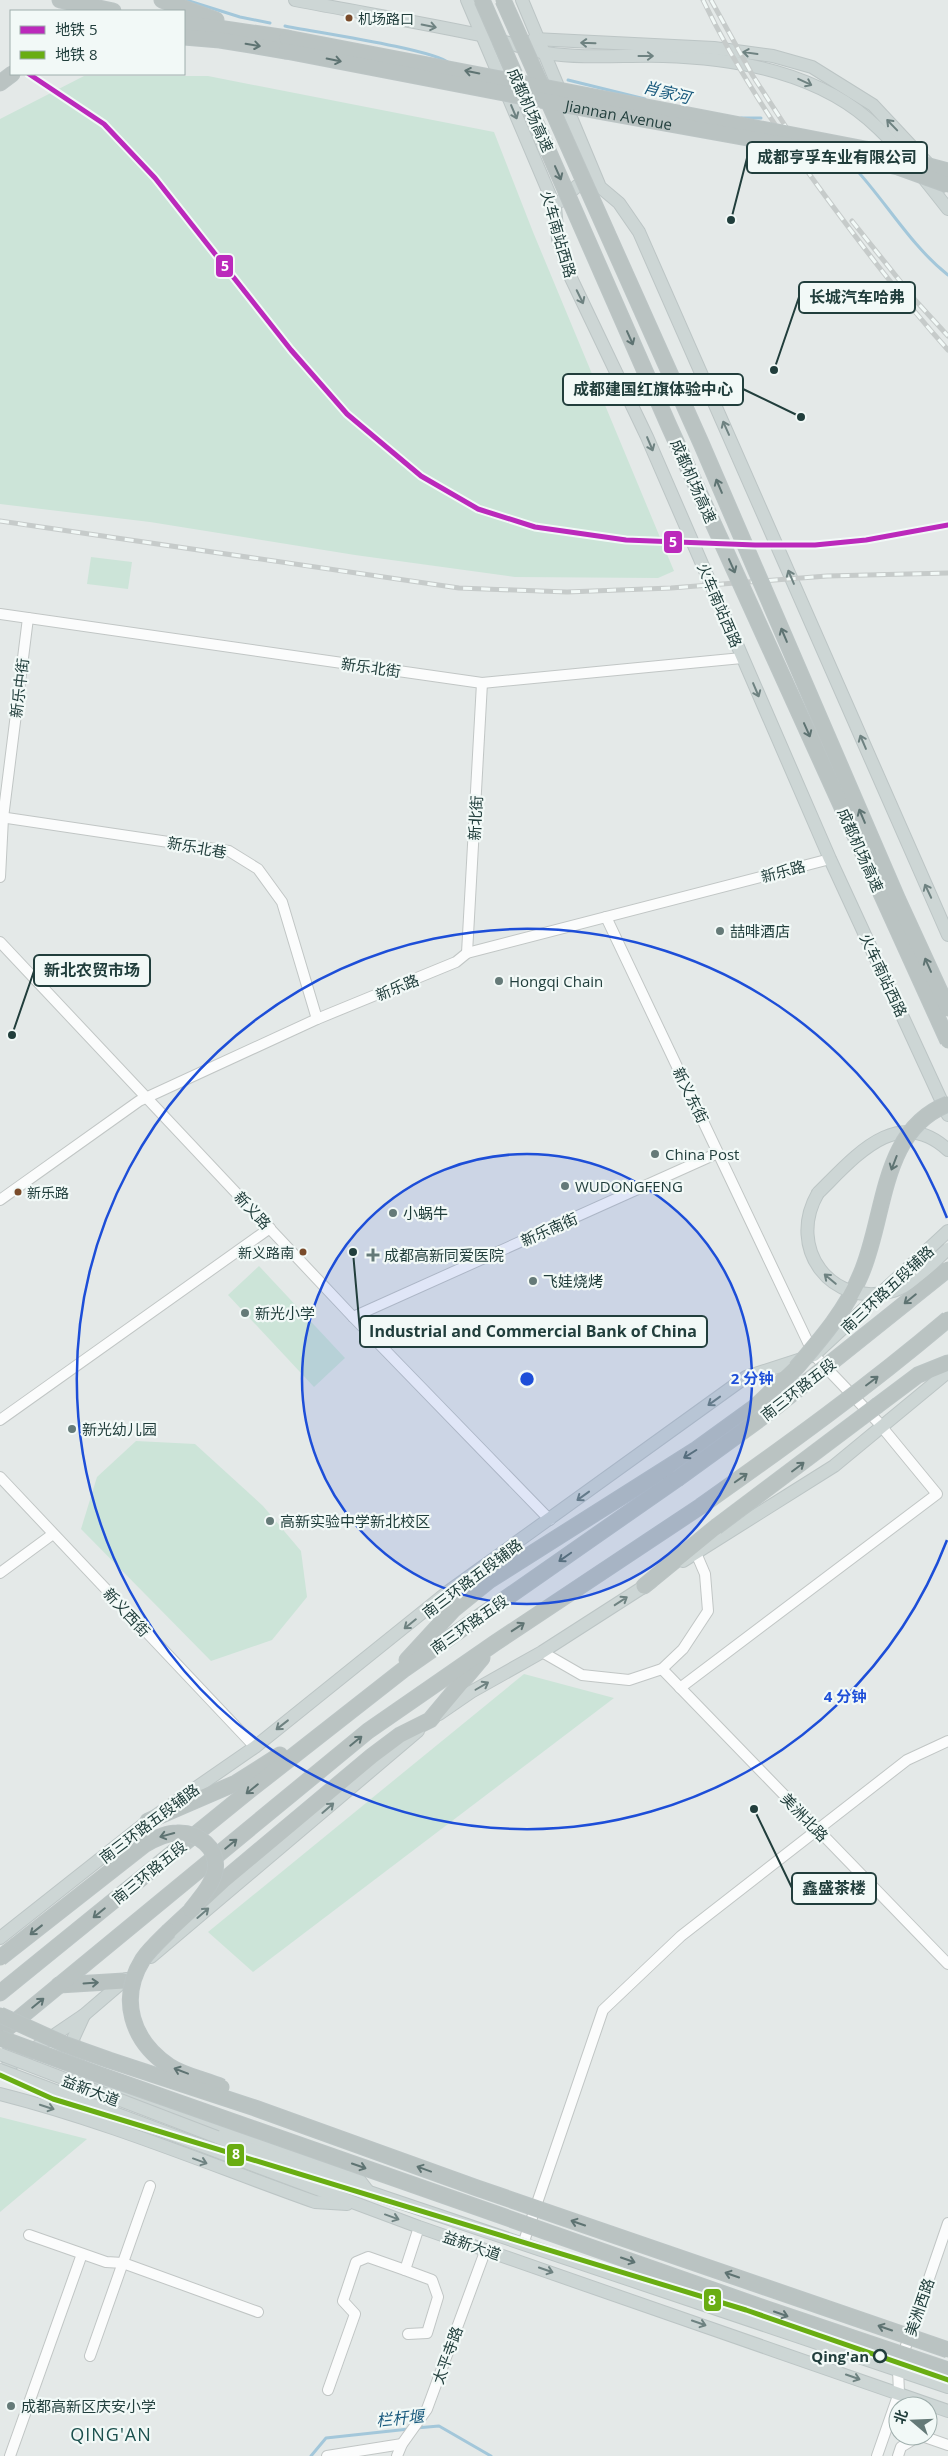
<svg xmlns="http://www.w3.org/2000/svg" width="948" height="2456" font-family="'Open Sans','Noto Sans SC',sans-serif">
  <rect width="100%" height="100%" fill="#e4e9e8"/>
  <!-- green -->
  <g fill="#cce4d8">
    <path d="M84 76H208L494 132 533 232 674 571 658 578 515 577 355 555 150 522 0 504V119Z"/>
    <path d="M91 557 132 562 128 589 87 584Z"/>
    <path d="M259 1266 345 1358 314 1387 228 1295Z"/>
    <path d="M136 1441 195 1444 263 1506 301 1551 307 1597 272 1640 211 1661 81 1529 97 1477Z"/>
    <path d="M524 1674 614 1698 253 1972 208 1932Z"/>
    <path d="M0 2117 87 2139 0 2212Z"/>
  </g>
  <g fill="none" stroke-linecap="round" stroke-linejoin="round">
    <!-- stream -->
    <g stroke="#a3c7da" stroke-width="3">
      <path d="M186 0 240 17 270 23"/>
      <path d="M285 26C314 32 432 49 449 63"/>
      <path d="M568 80 645 99"/>
      <path d="M741 118H761"/>
      <path d="M852 165C885 200 910 245 948 275"/>
      <path d="M416 2428 439 2426 491 2456"/>
      <path d="M311 2456 326 2438 409 2429"/>
    </g>
    <!-- minor casing -->
    <g stroke="#c1c6c5" stroke-width="12">
      <g id="minor">
        <path d="M0 614 482 683 742 658"/>
        <path d="M0 817 229 851 258 869 282 902 317 1019"/>
        <path d="M0 877 3 818 28 618"/>
        <path d="M606 917 814 1355 877 1421 937 1494 680 1688"/>
        <path d="M0 942 353 1317 550 1520"/>
        <path d="M467 953 482 683"/>
        <path d="M0 1200 139 1101 317 1019 456 962 467 953 830 859"/>
        <path d="M353 1317 718 1153"/>
        <path d="M0 1420 270 1228"/>
        <path d="M0 1477 255 1747"/>
        <path d="M0 1573 53 1534"/>
        <path d="M542 1652 582 1675 629 1680 662 1669 683 1649 708 1611 705 1574 696 1553"/>
        <path d="M662 1669 948 1964"/>
        <path d="M29 2235 106 2262 123 2263 258 2312"/>
        <path d="M523 2244 603 2010 681 1936 907 1760 948 1741"/>
        <path d="M408 2334 427 2333 438 2297 432 2280 405 2270 419 2227"/>
        <path d="M90 2356 150 2186"/>
        <path d="M328 2390 355 2314 343 2301 356 2262 368 2257 405 2270"/>
        <path d="M922 2436 948 2445"/>
        <path d="M10 2456 82 2254"/>
        <path d="M327 2456 402 2444"/>
        <path d="M397 2456 402 2444 427 2409 486 2249"/>
        <path d="M877 2456 899 2393 898 2369 948 2223"/>
        <path d="M898 2456 901 2447 919 2436"/>
      </g>
    </g>
    <!-- major casing -->
    <g stroke="#bcc5c5" stroke-width="14">
      <g id="major">
        <path d="M295 0C357 12 419 22 480 35 502 40 524 49 546 53 584 59 624 55 663 56 734 58 812 71 868 119 898 145 923 177 948 209"/>
        <path d="M467 0 555 207 558 239 571 278 647 437 830 859 948 1115"/>
        <path d="M522 0 600 187 619 203 639 232 948 935"/>
        <path d="M534 39 714 48 773 56 812 67 873 105 931 167"/>
        <path d="M561 201 577 186 595 187"/>
        <path d="M818 1193C853 1159 897 1103 948 1150"/>
        <path d="M683 1561 834 1466 948 1372"/>
        <path d="M439 1714 471 1692 542 1652 651 1582"/>
        <path d="M0 1938 148 1821 255 1747 449 1591 746 1377 814 1355 948 1231"/>
        <path d="M151 1957 418 1731"/>
        <path d="M84 2015 73 2039 77 2060 82 2073 98 2083 357 2177 367 2190"/>
        <path d="M0 2072 84 2015 126 1979"/>
        <path d="M0 2094C107 2121 211 2165 315 2202L347 2204"/>
        <path d="M217 2137 369 2192 948 2387"/>
        <path d="M216 2151 419 2227 948 2411"/>
      </g>
    </g>
    <!-- highway casing -->
    <g stroke="#bcc5c5" stroke-width="17">
      <g id="highway">
        <path d="M60 0 113 11"/>
        <path d="M162 0 216 20"/>
        <path d="M184 23 287 38"/>
        <path d="M184 37 220 40 286 51"/>
        <path d="M0 83 12 74"/>
        <path d="M878 1405 918 1375 948 1363"/>
        <path d="M644 1586 716 1527"/>
        <path d="M407 1660 453 1610 490 1580 697 1449 755 1407 796 1368"/>
        <path d="M148 1821 236 1783 280 1755"/>
        <path d="M169 1931 224 1880 372 1756 400 1735 430 1720 482 1658"/>
        <path d="M59 1985 124 1981"/>
        <path d="M0 1993 250 1790 403 1670 677 1479"/>
        <path d="M0 2034 368 1731 495 1643 701 1506"/>
      </g>
    </g>
    <!-- minor -->
    <use href="#minor" stroke="#fbfcfc" stroke-width="10"/>
    <!-- major -->
    <use href="#major" stroke="#cdd6d5" stroke-width="12"/>
    <!-- highway -->
    <use href="#highway" stroke="#bac3c2" stroke-width="15"/>
    <!-- rail casing -->
    <g stroke="#c6cbca" stroke-width="5">
      <g id="rail">
        <path d="M703 0C736 69 778 131 823 193 863 247 903 300 948 350"/>
        <path d="M711 0 753 76 797 144"/>
        <path d="M852 221 916 301 948 336"/>
        <path d="M0 521 459 588 567 592 671 588 827 576 948 573"/>
      </g>
    </g>
    <!-- rail -->
    <use href="#rail" stroke="#f2f9f7" stroke-width="3" stroke-dasharray="9" stroke-linecap="butt"/>
    <!-- major-bridge casing -->
    <g stroke="#bcc5c5" stroke-width="14" stroke-linecap="butt">
      <g id="major-bridge">
        <path d="M818 1193C786 1248 831 1309 893 1291 913 1285 932 1263 948 1249"/>
        <path d="M0 2054 217 2137"/>
        <path d="M0 2070 216 2151"/>
      </g>
    </g>
    <!-- highway-bridge casing -->
    <g stroke="#bcc5c5" stroke-width="17" stroke-linecap="butt">
      <g id="highway-bridge">
        <path d="M482 0 669 426 948 1041"/>
        <path d="M503 0 701 443 898 900 948 1009"/>
        <path d="M287 38 865 149 948 171"/>
        <path id="s1" d="M286 51 603 112 831 153 898 167 948 185"/>
        <path d="M796 1368C820 1340 847 1309 861 1274 886 1217 880 1130 948 1104"/>
        <path d="M677 1479 768 1413 948 1269"/>
        <path d="M701 1506C786 1446 869 1386 948 1319"/>
        <path d="M716 1527 878 1405"/>
        <path d="M169 1931C160 1940 150 1949 143 1959 118 1999 132 2041 169 2066 184 2076 206 2080 222 2087"/>
        <path d="M0 1958 144 1845C154 1839 166 1833 177 1833 198 1832 219 1848 215 1871 212 1886 200 1898 191 1910"/>
        <path d="M0 2015 64 2044 109 2060 255 2108 477 2188 948 2350"/>
        <path d="M0 2038 100 2075 767 2309 948 2370"/>
      </g>
    </g>
    <!-- major-bridge -->
    <use href="#major-bridge" stroke="#cdd6d5" stroke-width="12"/>
    <!-- highway-bridge -->
    <use href="#highway-bridge" stroke="#bac3c2" stroke-width="15"/>
    <!-- metro-1 casing -->
    <g stroke="#f2f9f7" stroke-width="9">
      <path id="metro-1" d="M29 74 104 124 155 178 291 350 347 414 421 476 478 509 535 527 626 540 755 545H815L866 540 948 525"/>
    </g>
    <!-- metro-2 casing -->
    <g stroke="#f2f9f7" stroke-width="9">
      <path id="metro-2" d="M0 2075 53 2099 746 2310 948 2380"/>
    </g>
    <!-- metro-1 -->
    <use href="#metro-1" stroke="#bb29bb" stroke-width="5"/>
    <!-- metro-2 -->
    <use href="#metro-2" stroke="#69ad12" stroke-width="5"/>
  </g>
  <!-- one-way arrows -->
  <defs><path id="oneway-shaft" d="M-6 0H5M1.5-3L5.5 0L1.5 3" fill="none" stroke-width="1.6" stroke-linecap="round" stroke-linejoin="round" transform="scale(1.25)"/></defs>
  <g stroke="#6e8281">
    <use href="#oneway-shaft" transform="translate(429 26) rotate(11)"/>
    <use href="#oneway-shaft" transform="translate(588 43) rotate(-178)"/>
    <use href="#oneway-shaft" transform="translate(750 53) rotate(-172)"/>
    <use href="#oneway-shaft" transform="translate(646 56)"/>
    <use href="#oneway-shaft" transform="translate(805 82) rotate(25)"/>
    <use href="#oneway-shaft" transform="translate(514 112) rotate(67)"/>
    <use href="#oneway-shaft" transform="translate(892 125) rotate(-134)"/>
    <use href="#oneway-shaft" transform="translate(580 297) rotate(64)"/>
    <use href="#oneway-shaft" transform="translate(726 428) rotate(-114)"/>
    <use href="#oneway-shaft" transform="translate(650 444) rotate(67)"/>
    <use href="#oneway-shaft" transform="translate(791 577) rotate(-113)"/>
    <use href="#oneway-shaft" transform="translate(756 690) rotate(67)"/>
    <use href="#oneway-shaft" transform="translate(863 742) rotate(-113)"/>
    <use href="#oneway-shaft" transform="translate(928 891) rotate(-115)"/>
    <use href="#oneway-shaft" transform="translate(830 1279) rotate(-140)"/>
    <use href="#oneway-shaft" transform="translate(714 1401) rotate(144)"/>
    <use href="#oneway-shaft" transform="translate(583 1496) rotate(144)"/>
    <use href="#oneway-shaft" transform="translate(621 1601) rotate(-33)"/>
    <use href="#oneway-shaft" transform="translate(410 1624) rotate(141)"/>
    <use href="#oneway-shaft" transform="translate(482 1686) rotate(-30)"/>
    <use href="#oneway-shaft" transform="translate(282 1725) rotate(142)"/>
    <use href="#oneway-shaft" transform="translate(328 1808) rotate(-41)"/>
    <use href="#oneway-shaft" transform="translate(203 1913) rotate(-41)"/>
    <use href="#oneway-shaft" transform="translate(47 2107) rotate(18)"/>
    <use href="#oneway-shaft" transform="translate(200 2161) rotate(20)"/>
    <use href="#oneway-shaft" transform="translate(392 2217) rotate(20)"/>
    <use href="#oneway-shaft" transform="translate(546 2270) rotate(19)"/>
    <use href="#oneway-shaft" transform="translate(699 2323) rotate(19)"/>
    <use href="#oneway-shaft" transform="translate(853 2377) rotate(19)"/>
  </g>
  <g stroke="#5e7372">
    <use href="#oneway-shaft" transform="translate(253 45) rotate(9)"/>
    <use href="#oneway-shaft" transform="translate(334 60) rotate(11)"/>
    <use href="#oneway-shaft" transform="translate(472 72) rotate(-169)"/>
    <use href="#oneway-shaft" transform="translate(558 173) rotate(66)"/>
    <use href="#oneway-shaft" transform="translate(630 338) rotate(66)"/>
    <use href="#oneway-shaft" transform="translate(719 486) rotate(-113)"/>
    <use href="#oneway-shaft" transform="translate(732 566) rotate(66)"/>
    <use href="#oneway-shaft" transform="translate(784 635) rotate(-113)"/>
    <use href="#oneway-shaft" transform="translate(807 730) rotate(66)"/>
    <use href="#oneway-shaft" transform="translate(862 816) rotate(-113)"/>
    <use href="#oneway-shaft" transform="translate(928 965) rotate(-114)"/>
    <use href="#oneway-shaft" transform="translate(894 1163) rotate(111)"/>
    <use href="#oneway-shaft" transform="translate(910 1299) rotate(141)"/>
    <use href="#oneway-shaft" transform="translate(872 1381) rotate(-37)"/>
    <use href="#oneway-shaft" transform="translate(690 1454) rotate(148)"/>
    <use href="#oneway-shaft" transform="translate(798 1467) rotate(-37)"/>
    <use href="#oneway-shaft" transform="translate(741 1478) rotate(-35)"/>
    <use href="#oneway-shaft" transform="translate(565 1557) rotate(145)"/>
    <use href="#oneway-shaft" transform="translate(518 1627) rotate(-33)"/>
    <use href="#oneway-shaft" transform="translate(356 1741) rotate(-39)"/>
    <use href="#oneway-shaft" transform="translate(252 1789) rotate(141)"/>
    <use href="#oneway-shaft" transform="translate(167 1835) rotate(165)"/>
    <use href="#oneway-shaft" transform="translate(231 1844) rotate(-39)"/>
    <use href="#oneway-shaft" transform="translate(99 1913) rotate(141)"/>
    <use href="#oneway-shaft" transform="translate(36 1930) rotate(142)"/>
    <use href="#oneway-shaft" transform="translate(91 1983) rotate(-4)"/>
    <use href="#oneway-shaft" transform="translate(38 2003) rotate(-39)"/>
    <use href="#oneway-shaft" transform="translate(181 2071) rotate(-159)"/>
    <use href="#oneway-shaft" transform="translate(359 2166) rotate(19)"/>
    <use href="#oneway-shaft" transform="translate(424 2169) rotate(-160)"/>
    <use href="#oneway-shaft" transform="translate(578 2223) rotate(-161)"/>
    <use href="#oneway-shaft" transform="translate(628 2260) rotate(19)"/>
    <use href="#oneway-shaft" transform="translate(732 2275) rotate(-161)"/>
    <use href="#oneway-shaft" transform="translate(781 2314) rotate(19)"/>
    <use href="#oneway-shaft" transform="translate(885 2328) rotate(-161)"/>
  </g>
  <!-- distance rings -->
  <circle cx="527" cy="1379" r="225" fill="#1d4ed8" fill-opacity=".12"/>
  <g fill="none" stroke="#1d4ed8" stroke-width="2.5">
    <circle cx="527" cy="1379" r="225"/>
    <path d="M947 1540A450 450 0 1 1 947 1218"/>
  </g>
  <!-- markers -->
  <g fill="#7a4b2a" stroke="#f2f9f7" stroke-width="2">
    <circle cx="349" cy="18" r="4.5"/>
    <circle cx="18" cy="1192" r="4.5"/>
    <circle cx="303" cy="1252" r="4.5"/>
  </g>
  <g fill="#657a78" stroke="#f2f9f7" stroke-width="2">
    <circle cx="720" cy="931" r="5"/>
    <circle cx="499" cy="981" r="5"/>
    <circle cx="655" cy="1154" r="5"/>
    <circle cx="565" cy="1186" r="5"/>
    <circle cx="393" cy="1213" r="5"/>
    <path d="M370.5 1247.5h5v5h5v5h-5v5h-5v-5h-5v-5h5z"/>
    <circle cx="533" cy="1281" r="5"/>
    <circle cx="245" cy="1313" r="5"/>
    <circle cx="72" cy="1429" r="5"/>
    <circle cx="270" cy="1521" r="5"/>
    <circle cx="11" cy="2406" r="5"/>
  </g>
  <circle fill="#f2f9f7" stroke="#213e3c" stroke-width="2.5" cx="880" cy="2356" r="6"/>
  <g text-anchor="middle" dominant-baseline="central" stroke-width="4.5" stroke-linejoin="round" paint-order="stroke">
    <!-- bus labels -->
    <g font-size="14" fill="#213e3c" stroke="#f2f9f7" text-anchor="start">
      <text x="358" y="18">机场路口</text>
      <text x="27" y="1192">新乐路</text>
      <text x="294" y="1252" text-anchor="end">新义路南</text>
    </g>
    <!-- street labels -->
    <g font-size="15" fill="#213e3c" stroke="#f2f9f7">
      <text transform="translate(531 110) rotate(66)">成都机场高速</text>
      <text stroke="none"><textPath href="#s1" startOffset="339">Jiannan Avenue</textPath></text>
      <text transform="translate(559 234) rotate(74)">火车南站西路</text>
      <text transform="translate(694 481) rotate(66)">成都机场高速</text>
      <text transform="translate(720 605) rotate(67)">火车南站西路</text>
      <text transform="translate(371 667) rotate(8)">新乐北街</text>
      <text transform="translate(19 688) rotate(-83)">新乐中街</text>
      <text transform="translate(475 818) rotate(-87)">新北街</text>
      <text transform="translate(197 847) rotate(10)">新乐北巷</text>
      <text transform="translate(861 850) rotate(66)">成都机场高速</text>
      <text transform="translate(783 871) rotate(-15)">新乐路</text>
      <text transform="translate(884 975) rotate(65)">火车南站西路</text>
      <text transform="translate(397 987) rotate(-22)">新乐路</text>
      <text transform="translate(691 1095) rotate(64)">新义东街</text>
      <text transform="translate(253 1210) rotate(47)">新义路</text>
      <text transform="translate(549 1229) rotate(-24)">新乐南街</text>
      <text transform="translate(887 1289) rotate(-43)">南三环路五段辅路</text>
      <text transform="translate(798 1389) rotate(-38)">南三环路五段</text>
      <text transform="translate(472 1578) rotate(-37)">南三环路五段辅路</text>
      <text transform="translate(127 1612) rotate(47)">新义西街</text>
      <text transform="translate(469 1624) rotate(-35)">南三环路五段</text>
      <text transform="translate(805 1817) rotate(46)">美洲北路</text>
      <text transform="translate(149 1823) rotate(-37)">南三环路五段辅路</text>
      <text transform="translate(149 1872) rotate(-39)">南三环路五段</text>
      <text transform="translate(91 2090) rotate(21)">益新大道</text>
      <text transform="translate(472 2245) rotate(19)">益新大道</text>
      <text transform="translate(919 2307) rotate(-71)">美洲西路</text>
      <text transform="translate(447 2355) rotate(-70)">太平寺路</text>
    </g>
    <!-- poi labels -->
    <g font-size="15" fill="#213e3c" stroke="#f2f9f7" text-anchor="start">
      <text x="730" y="931">喆啡酒店</text>
      <text x="509" y="981">Hongqi Chain</text>
      <text x="665" y="1154">China Post</text>
      <text x="575" y="1186">WUDONGFENG</text>
      <text x="403" y="1213">小蜗牛</text>
      <text x="384" y="1255">成都高新同爱医院</text>
      <text x="543" y="1281">飞娃烧烤</text>
      <text x="255" y="1313">新光小学</text>
      <text x="82" y="1429">新光幼儿园</text>
      <text x="280" y="1521">高新实验中学新北校区</text>
      <text x="21" y="2406">成都高新区庆安小学</text>
    </g>
    <!-- stop labels -->
    <g font-size="15" font-weight="bold" fill="#213e3c" stroke="#f2f9f7" text-anchor="end">
      <text x="869" y="2356">Qing'an</text>
    </g>
    <!-- water labels -->
    <g font-size="16" font-style="italic" fill="#18597d" stroke="#f2f9f7">
      <text transform="translate(667 92) rotate(14)">肖家河</text>
      <text transform="translate(400 2418) rotate(-6)">栏杆堰</text>
    </g>
    <!-- quarter labels -->
    <g font-size="18" letter-spacing="1" fill="#1c514e" stroke="#f2f9f7">
      <text x="111" y="2434">QING'AN</text>
    </g>
  </g>
  <circle cx="527" cy="1379" r="8" fill="#1d4ed8" stroke="#f2f9f7" stroke-width="2.5"/>
  <g font-size="15" text-anchor="middle" font-weight="bold" fill="#1d4ed8" stroke="#f2f9f7" stroke-width="4.5" stroke-linejoin="round" paint-order="stroke">
    <text x="752" y="1384">2 分钟</text>
    <text x="845" y="1702">4 分钟</text>
  </g>
  <!-- callouts -->
  <path fill="none" stroke="#213e3c" stroke-width="2" d="M731 220L747 158M774 370L799 297M801 417L743 389M12 1035L34 971M353 1252L360 1331M754 1809L792 1888"/>
  <g fill="#213e3c" stroke="#f2f9f7" stroke-width="2">
    <circle cx="731" cy="220" r="5"/>
    <circle cx="774" cy="370" r="5"/>
    <circle cx="801" cy="417" r="5"/>
    <circle cx="12" cy="1035" r="5"/>
    <circle cx="353" cy="1252" r="5"/>
    <circle cx="754" cy="1809" r="5"/>
  </g>
  <g fill="#f2f9f7" stroke="#213e3c" stroke-width="2">
    <rect x="747" y="142" width="180" height="31" rx="5"/>
    <rect x="799" y="282" width="116" height="31" rx="5"/>
    <rect x="563" y="374" width="180" height="31" rx="5"/>
    <rect x="34" y="955" width="116" height="31" rx="5"/>
    <rect x="360" y="1316" width="347" height="31" rx="5"/>
    <rect x="792" y="1873" width="84" height="31" rx="5"/>
  </g>
  <g font-size="16" text-anchor="middle" font-weight="bold" fill="#213e3c">
    <text x="837" y="163">成都亨孚车业有限公司</text>
    <text x="857" y="303">长城汽车哈弗</text>
    <text x="653" y="395">成都建国红旗体验中心</text>
    <text x="92" y="976">新北农贸市场</text>
    <text x="533" y="1337">Industrial and Commercial Bank of China</text>
    <text x="834" y="1894">鑫盛茶楼</text>
  </g>
  <g stroke="#f2f9f7" stroke-width="2">
    <rect x="215" y="254" width="19" height="24" rx="5" fill="#bb29bb"/>
    <rect x="663" y="530" width="20" height="24" rx="5" fill="#bb29bb"/>
    <rect x="226" y="2143" width="19" height="24" rx="5" fill="#69ad12"/>
    <rect x="703" y="2288" width="19" height="24" rx="5" fill="#69ad12"/>
  </g>
  <g font-size="14" text-anchor="middle" font-weight="bold" fill="#fff">
    <text x="225" y="271">5</text>
    <text x="673" y="547">5</text>
    <text x="236" y="2159">8</text>
    <text x="712" y="2305">8</text>
  </g>
  <!-- legend -->
  <rect x="10" y="10" width="175" height="65" fill="#f2f9f7" stroke="#9eaeac"/>
  <rect x="20" y="26" width="25" height="8" fill="#bb29bb" stroke="#9eaeac"/>
  <text x="55" y="35" font-size="15" fill="#213e3c">地铁 5</text>
  <rect x="20" y="51" width="25" height="8" fill="#69ad12" stroke="#9eaeac"/>
  <text x="55" y="60" font-size="15" fill="#213e3c">地铁 8</text>
  <!-- north arrow -->
  <g transform="translate(913 2421) rotate(289)"><circle r="24" fill="#f2f9f7" stroke="#9eaeac"/>
  <path d="M0-4L9 19L0 12L-9 19Z" fill="#657a78"/>
  <text y="-8" font-size="14" font-weight="bold" text-anchor="middle" fill="#213e3c">北</text>
  </g>
</svg>
